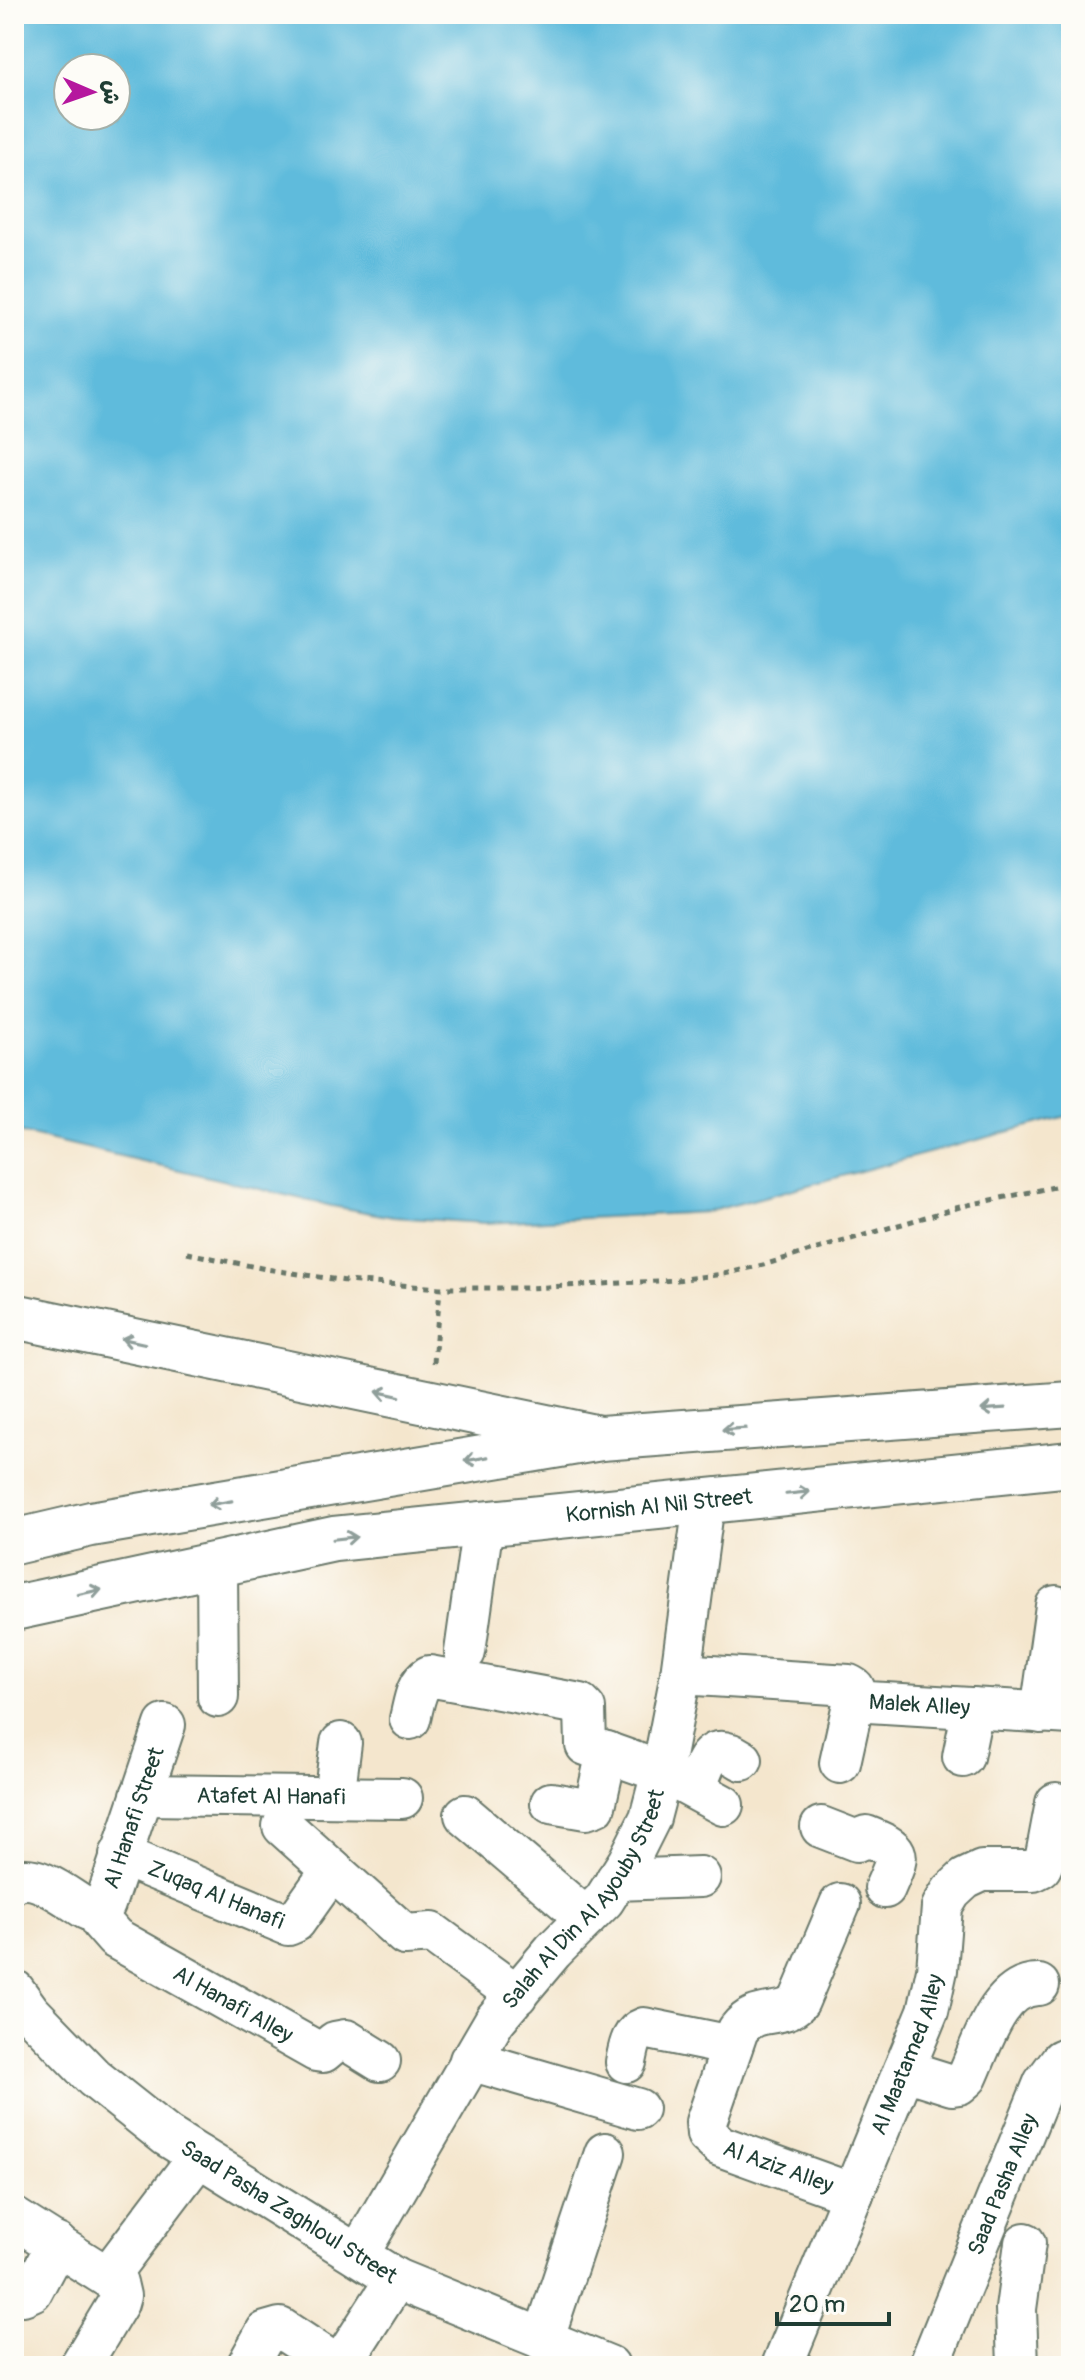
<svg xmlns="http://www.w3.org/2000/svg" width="1085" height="2380" font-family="Pangolin,'Playpen Sans Arabic',sans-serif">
  <rect width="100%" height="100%" fill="#fdfcf7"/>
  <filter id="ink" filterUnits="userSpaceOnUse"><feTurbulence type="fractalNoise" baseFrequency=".0125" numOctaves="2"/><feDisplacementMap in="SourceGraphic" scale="16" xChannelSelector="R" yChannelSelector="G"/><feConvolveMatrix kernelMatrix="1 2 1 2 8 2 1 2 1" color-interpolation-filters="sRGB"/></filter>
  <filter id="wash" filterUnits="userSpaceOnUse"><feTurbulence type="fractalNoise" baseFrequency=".006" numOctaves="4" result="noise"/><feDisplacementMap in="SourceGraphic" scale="32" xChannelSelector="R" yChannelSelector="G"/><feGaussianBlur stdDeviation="1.8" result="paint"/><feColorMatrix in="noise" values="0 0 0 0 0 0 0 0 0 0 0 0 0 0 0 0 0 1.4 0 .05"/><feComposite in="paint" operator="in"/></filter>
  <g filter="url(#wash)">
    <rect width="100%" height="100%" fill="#f4e6cd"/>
    <!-- water -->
    <path fill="#5ebbdc" stroke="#3e7c88" stroke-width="2" fill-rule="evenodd" d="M14 14H1071V1115L707 1212 484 1223 393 1217 332 1206 14 1131ZM68 68H116V116H68Z"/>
  </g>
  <g filter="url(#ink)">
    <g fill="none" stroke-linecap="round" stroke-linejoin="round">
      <!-- minor casing -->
      <g stroke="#6a786a" stroke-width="44">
        <g id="minor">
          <path d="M217 1564 218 1697"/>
          <path d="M465 1652 483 1524"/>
          <path id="s1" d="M681 1674 849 1685 854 1688 859 1700 868 1702 1071 1714"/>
          <path d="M1041 1713 1056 1606"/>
          <path d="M410 1719C414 1704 415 1685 429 1676L580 1704 585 1709 586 1745 662 1772 723 1805"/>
          <path d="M963 1757 973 1708"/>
          <path d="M840 1763 855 1695"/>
          <path d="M695 1789C706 1762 709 1739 742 1760"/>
          <path id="s2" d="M141 1795 402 1798"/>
          <path d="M334 1797 341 1743"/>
          <path d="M551 1803 586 1809 595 1806 607 1752"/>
          <path d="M465 1815 586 1918"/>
          <path d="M283 1826 405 1935 432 1933 517 1995"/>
          <path d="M821 1827 857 1841 866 1836C904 1851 900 1853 885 1888"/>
          <path id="s3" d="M120 1855 288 1925 295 1922 332 1870"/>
          <path d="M616 1880 700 1877"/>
          <path id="s4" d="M14 1882C36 1870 69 1899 88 1910H95L105 1904 165 1725"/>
          <path id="s5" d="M840 1904 799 2001C782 2020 757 2004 738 2030L706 2122 707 2134 720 2146 853 2194"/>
          <path id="s6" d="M95 1910 101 1922 115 1938 316 2051 323 2052 335 2042 346 2040 380 2061"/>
          <path id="s7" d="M14 1990 30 2012 94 2078 167 2136 396 2279 609 2366"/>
          <path d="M470 2060 638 2109"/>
          <path d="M626 2062C629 2049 630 2033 644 2028L732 2046"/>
          <path d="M904 2070 952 2085 959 2084 967 2077C982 2045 998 1984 1039 1985"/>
          <path d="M14 2218 117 2283 120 2296 118 2303 80 2366"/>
          <path id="s8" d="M358 2255 495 2020 553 1951 604 1900 628 1862 650 1818 662 1772 681 1674 704 1503"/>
          <path d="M108 2276 199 2156"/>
          <path d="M14 2291 23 2295 32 2291 57 2244"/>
          <path d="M543 2340 605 2153"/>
          <path d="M247 2366 266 2332 280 2328 338 2366"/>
          <path d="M340 2366 396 2279"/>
          <path id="s9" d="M782 2366 928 2011 937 1970 942 1907 951 1892 965 1879 982 1871H1033L1041 1867 1046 1856 1056 1803"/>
          <path id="s10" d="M929 2366 1044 2083 1061 2060 1071 2056"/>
          <path d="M1018 2366 1016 2309 1025 2243"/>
        </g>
      </g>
      <!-- primary casing -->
      <g stroke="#6a786a" stroke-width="48">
        <path id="primary" d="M14 1316 599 1438"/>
      </g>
      <!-- trunk casing -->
      <g stroke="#6a786a" stroke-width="48">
        <g id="trunk">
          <path d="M14 1542 91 1524 601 1438 1071 1404"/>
          <path id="s11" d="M14 1608 334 1539 1071 1464"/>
        </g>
      </g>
      <!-- path -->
      <g stroke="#6a786a" stroke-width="5" stroke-dasharray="6 6" stroke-linecap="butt">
        <path d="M187 1253 266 1269 346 1281 440 1288H528L677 1280 724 1274 763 1265 963 1206 1064 1185"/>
        <path d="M434 1363 440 1288"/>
      </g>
      <!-- minor -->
      <use href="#minor" stroke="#fff" stroke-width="40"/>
      <!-- primary -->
      <use href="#primary" stroke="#fff" stroke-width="44"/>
      <!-- trunk -->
      <use href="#trunk" stroke="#fff" stroke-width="44"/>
    </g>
    <!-- one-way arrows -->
    <defs><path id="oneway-shaft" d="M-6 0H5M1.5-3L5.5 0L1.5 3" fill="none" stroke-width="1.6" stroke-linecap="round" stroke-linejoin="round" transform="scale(2)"/></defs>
    <g stroke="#8f9e9a">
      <use href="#oneway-shaft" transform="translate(133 1341) rotate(-168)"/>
      <use href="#oneway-shaft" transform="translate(388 1394) rotate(-168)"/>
      <use href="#oneway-shaft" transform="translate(993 1409) rotate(176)"/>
      <use href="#oneway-shaft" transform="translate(734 1429) rotate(176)"/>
      <use href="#oneway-shaft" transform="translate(476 1459) rotate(170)"/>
      <use href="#oneway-shaft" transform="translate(798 1493) rotate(-6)"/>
      <use href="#oneway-shaft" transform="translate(220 1503) rotate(170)"/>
      <use href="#oneway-shaft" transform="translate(345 1538) rotate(-6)"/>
      <use href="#oneway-shaft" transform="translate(90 1592) rotate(-12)"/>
    </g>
  </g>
  <g text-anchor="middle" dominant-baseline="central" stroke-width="7" stroke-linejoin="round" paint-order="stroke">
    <!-- street labels -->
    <g font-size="22" fill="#1f3d34" stroke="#fdfcf7">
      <text stroke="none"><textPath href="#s11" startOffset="654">Kornish Al Nil Street</textPath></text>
      <text stroke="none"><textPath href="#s1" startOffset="248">Malek Alley</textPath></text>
      <text stroke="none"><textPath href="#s2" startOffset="130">Atafet Al Hanafi</textPath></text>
      <text stroke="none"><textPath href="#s4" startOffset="192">Al Hanafi Street</textPath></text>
      <text stroke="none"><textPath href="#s3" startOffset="104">Zuqaq Al Hanafi</textPath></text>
      <text stroke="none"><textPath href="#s8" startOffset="424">Salah Al Din Al Ayouby Street</textPath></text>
      <text stroke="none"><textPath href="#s6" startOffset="170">Al Hanafi Alley</textPath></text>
      <text stroke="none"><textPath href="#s9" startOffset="336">Al Maatamed Alley</textPath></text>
      <text stroke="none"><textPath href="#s5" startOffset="364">Al Aziz Alley</textPath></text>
      <text stroke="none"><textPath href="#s10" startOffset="196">Saad Pasha Alley</textPath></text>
      <text stroke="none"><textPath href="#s7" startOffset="356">Saad Pasha Zaghloul Street</textPath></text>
    </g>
  </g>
  <!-- margin -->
  <rect width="1085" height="2380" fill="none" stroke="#fdfcf7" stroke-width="48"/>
  <!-- north arrow -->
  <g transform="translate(92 92) rotate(92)"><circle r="38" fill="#fdfcf7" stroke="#a4b0a9" stroke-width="2"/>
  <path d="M0-6L14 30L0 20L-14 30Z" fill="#b5179e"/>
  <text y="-12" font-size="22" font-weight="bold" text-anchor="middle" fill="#1f3d34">ش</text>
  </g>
  <!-- scale -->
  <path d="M777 2312v12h112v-12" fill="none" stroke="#1f3d34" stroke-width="4"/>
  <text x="789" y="2312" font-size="24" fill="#1f3d34" stroke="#fdfcf7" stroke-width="6" paint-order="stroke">20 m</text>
</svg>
